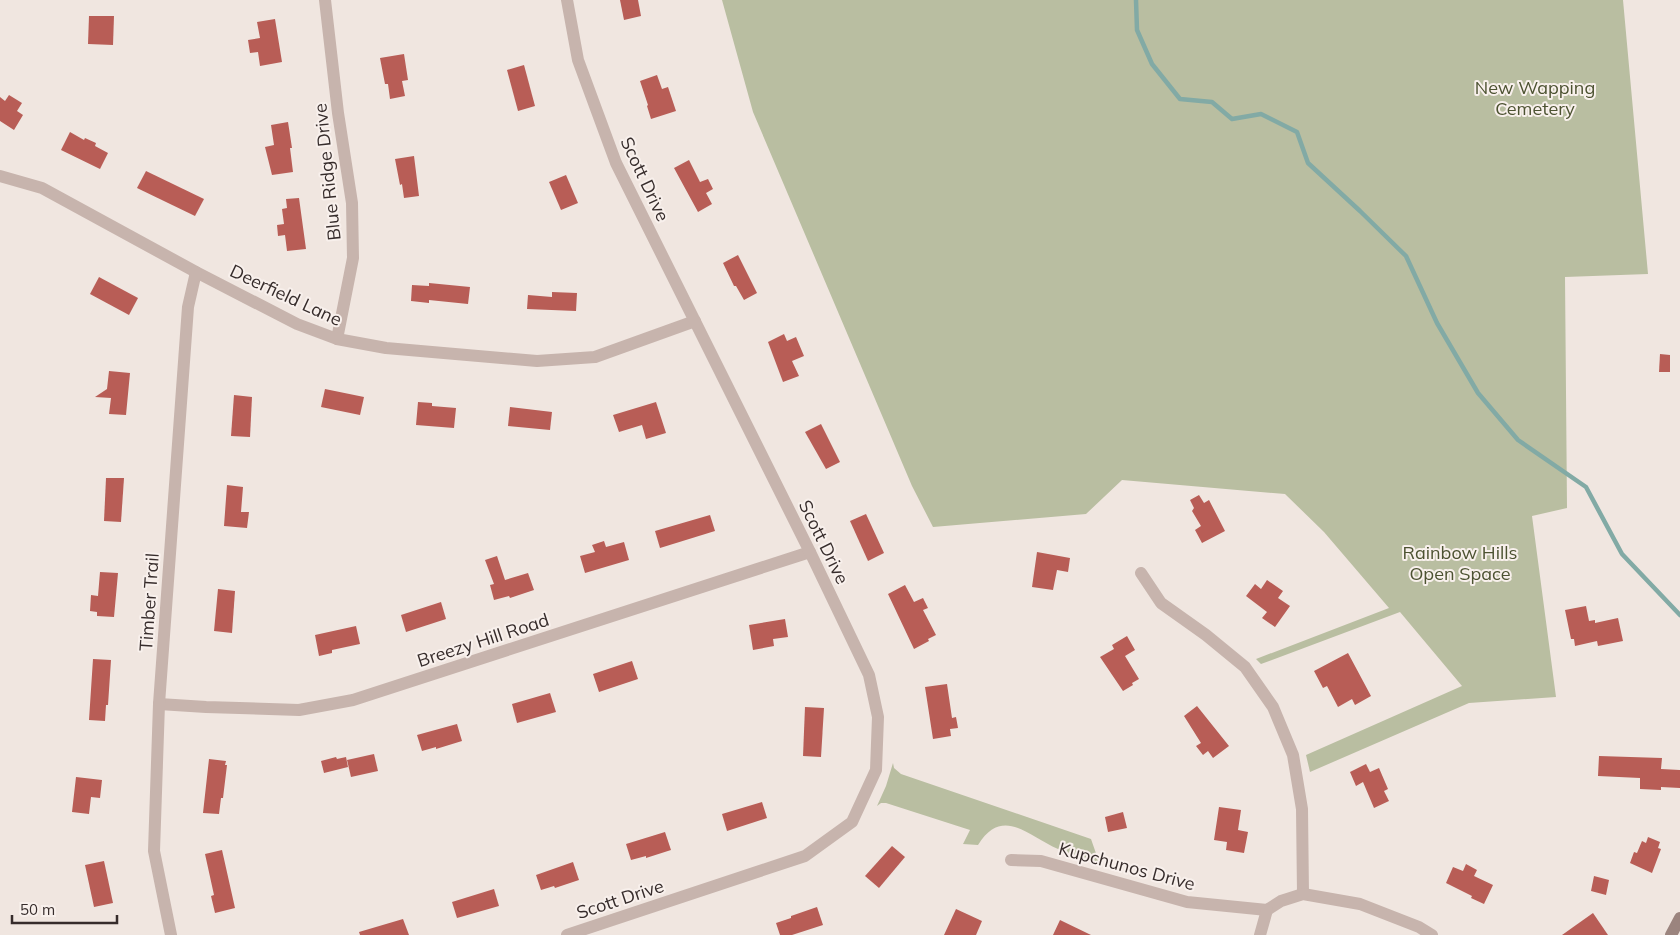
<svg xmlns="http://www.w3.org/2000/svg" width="1680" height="935" font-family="Mulish,sans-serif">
  <rect width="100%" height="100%" fill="#f0e6e0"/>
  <!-- green -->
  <g fill="#b9bea1">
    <path d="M722 0H1623L1648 274 1565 277 1567 508 1532 516 1556 697 1469 703 1310 772 1306 755 1462 686 1400 612 1261 664 1256 659 1389 608 1324 532 1285 494 1122 480 1086 514 933 527 912 486 753 112Z"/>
    <path d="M893 763 894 768 901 774 1091 839 1099 862C1085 857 1071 854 1058 849 1029 837 1003 805 978 845L963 844 970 830 886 803H881L877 806 886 786Z"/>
  </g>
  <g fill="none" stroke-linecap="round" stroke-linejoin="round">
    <!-- stream -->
    <path stroke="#82aaa5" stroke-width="4.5" d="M1136 0 1137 30 1152 64 1180 99 1212 102 1232 119 1261 114 1297 132 1308 163 1360 211 1406 256 1437 323 1478 393 1518 440 1586 487 1622 554 1680 615"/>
  </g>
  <!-- building -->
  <g fill="#b85d56">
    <path d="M620 0H638L641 16 624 20Z"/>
    <path d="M89 16H114L113 45 88 44Z"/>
    <path d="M275 19 282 62 260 66 258 52 250 53 248 40 260 38 257 22Z"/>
    <path d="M404 54 408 80 402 81 405 96 390 99 388 84H385L380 58Z"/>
    <path d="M524 65 535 106 518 111 507 70Z"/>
    <path d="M657 75 662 89 668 87 676 111 651 119 647 106 648 105 640 81Z"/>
    <path d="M9 95 22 103 17 111 23 115 14 130 0 121V97L5 101Z"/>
    <path d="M288 122 292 148H290L293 172 272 175 265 147 274 145 271 125Z"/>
    <path d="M70 132 84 140 85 138 96 143 95 146 108 153 100 169 61 150Z"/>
    <path d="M414 156 419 196 404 198 402 184 400 185 395 159Z"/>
    <path d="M689 160 700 182 708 179 713 189 706 193 712 204 698 212 674 168Z"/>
    <path d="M146 171 204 199 195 216 137 188Z"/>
    <path d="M566 175 578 203 561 210 549 182Z"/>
    <path d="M299 198 306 249 287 251 285 235 278 236 277 225 284 224 282 209 287 208 286 199Z"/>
    <path d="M738 255 757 293 744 300 736 286H734L723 263Z"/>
    <path d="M99 277 138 298 129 315 90 294Z"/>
    <path d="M429 283 470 287 468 304 429 300V303L411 301 412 285 429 286Z"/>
    <path d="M552 292 577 293 576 311 527 309 528 295 552 297Z"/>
    <path d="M784 334 787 341 796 337 804 356 792 361 799 376 783 382 768 342Z"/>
    <path d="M1660 354 1670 355V372H1659Z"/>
    <path d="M109 371 130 373 126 415 109 414 111 398 95 397 107 389Z"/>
    <path d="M325 389 364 397 360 415 321 407Z"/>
    <path d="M234 395 252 397 250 437 231 436Z"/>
    <path d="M418 402 432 403V406L456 408 454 428 416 425Z"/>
    <path d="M656 402 666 433 646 439 642 425 619 432 613 415Z"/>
    <path d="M510 407 552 412 550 430 508 426Z"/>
    <path d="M821 424 840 462 826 469 805 432Z"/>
    <path d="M106 478H124L121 522 104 521Z"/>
    <path d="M227 485 243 487 241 512H249L247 528 224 526Z"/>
    <path d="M1199 495 1204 503 1209 500 1225 531 1202 543 1195 530 1201 526 1192 511 1194 508 1190 500Z"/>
    <path d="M866 514 884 553 868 561 850 521Z"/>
    <path d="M710 515 715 531 660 548 655 531Z"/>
    <path d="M604 541 606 547 624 542 629 560 585 573 580 556 595 552 592 545Z"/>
    <path d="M1037 552 1070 558 1068 572 1057 570 1053 590 1032 587Z"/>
    <path d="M497 556 505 580 528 573 534 590 510 598 509 596 494 600 490 585 494 584 485 560Z"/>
    <path d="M100 572 118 573 114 617 97 616V612L90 611 91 595 98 596Z"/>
    <path d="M1267 580 1283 591 1278 598 1290 606 1275 627 1262 618 1267 612 1246 596 1255 584 1261 589Z"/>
    <path d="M905 585 914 602 923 598 928 608 923 610 936 635 928 639 929 641 914 649 888 594Z"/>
    <path d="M218 589 235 591 232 633 214 631Z"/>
    <path d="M441 602 446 619 406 632 401 615Z"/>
    <path d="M1586 606 1589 621 1595 620V623L1618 618 1623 641 1598 646 1597 641 1575 646 1574 639H1571L1565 610Z"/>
    <path d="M785 619 788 637 773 639 774 646 753 650 749 625Z"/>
    <path d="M356 626 360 644 332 650V653L319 656 315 635Z"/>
    <path d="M1127 636 1135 650 1125 656 1139 679 1132 683 1133 685 1123 691 1100 657 1114 649 1112 645Z"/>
    <path d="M1348 653 1371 696 1355 705 1352 699 1338 707 1327 686 1323 688 1314 671Z"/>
    <path d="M93 659 111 660 108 705H106L105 721 89 720Z"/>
    <path d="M632 661 638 679 599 692 593 674Z"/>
    <path d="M947 684 952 718 956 717 958 728 950 729 951 736 933 739 925 687Z"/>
    <path d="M550 693 556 712 517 723 512 704Z"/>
    <path d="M1197 706 1229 746 1213 758 1208 751 1203 755 1196 746 1201 743 1184 716Z"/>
    <path d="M805 707 824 708 821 757 803 756Z"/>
    <path d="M457 724 462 741 436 749V747L422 751 417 735Z"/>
    <path d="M374 754 378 771 351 777 347 760Z"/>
    <path d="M1599 756 1662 758 1661 769 1680 770V788L1661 787V790L1640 789V778L1598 776Z"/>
    <path d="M336 757 337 759 346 757 348 767 324 773 321 761Z"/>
    <path d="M209 759 226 761 225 765H227L223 798H221L219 814 203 813Z"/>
    <path d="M1366 764 1370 772 1379 768 1388 789 1384 791 1389 801 1374 808 1363 782 1356 786 1350 772Z"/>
    <path d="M76 777 102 780 100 798 91 797 89 814 72 812Z"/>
    <path d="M762 802 767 818 727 831 722 814Z"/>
    <path d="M1219 807 1241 810 1238 830 1248 832 1244 853 1226 850 1227 842 1214 840Z"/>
    <path d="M1123 812 1127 828 1108 832 1105 817Z"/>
    <path d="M665 832 671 850 646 858V856L631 860 626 844Z"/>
    <path d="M1648 837 1660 842 1658 848 1661 849 1652 873 1630 863 1634 852 1637 853 1642 841 1646 843Z"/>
    <path d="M892 846 905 857 879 888 865 876Z"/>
    <path d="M222 850 235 908 215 913 211 896 214 895 205 854Z"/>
    <path d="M104 861 113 903 94 907 85 865Z"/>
    <path d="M573 862 579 880 555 888 554 886 541 890 536 875Z"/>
    <path d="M1466 864 1477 870 1474 876 1493 885 1484 904 1471 898 1472 896 1446 883 1453 867 1463 871Z"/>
    <path d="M1594 876 1609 880 1606 895 1591 891Z"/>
    <path d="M494 889 499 906 457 918 452 902Z"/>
    <path d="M817 907 823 925 792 935H780L776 923 791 918V916Z"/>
    <path d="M956 909 982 921 976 935H944Z"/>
    <path d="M1593 913 1608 935H1562Z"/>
    <path d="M403 919 409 935H360L359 932Z"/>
    <path d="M1060 920 1091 935H1053Z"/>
  </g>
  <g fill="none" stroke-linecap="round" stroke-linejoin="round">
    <!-- street -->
    <g stroke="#c7b4ad" stroke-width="12">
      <path d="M325 0 338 113 352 203 353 258 337 339"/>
      <path d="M0 176 42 188 196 272 297 324 337 339 386 348 537 361 595 357 695 321"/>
      <path d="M1141 573 1161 603 1206 635 1245 667 1273 707 1293 755 1302 809 1303 894"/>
      <path d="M159 704 206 707 299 710 353 700 810 552"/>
      <path d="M1011 860 1041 861 1187 902 1267 910 1281 901 1303 894 1360 904 1419 927 1432 935"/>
      <path d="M171 935 154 851 159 704 188 307 196 272"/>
      <path d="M567 935 805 856 852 822 876 770 878 717 869 675 810 552 616 163 578 60 567 0"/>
      <path d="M1260 935 1267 910"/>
    </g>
    <!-- secondary -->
    <path stroke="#9b847e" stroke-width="12" d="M1671 935 1680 918"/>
  </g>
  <g text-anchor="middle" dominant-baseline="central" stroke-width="4" stroke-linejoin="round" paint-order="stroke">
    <!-- park labels -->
    <g font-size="18" fill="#4c5231" stroke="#f8f0ec">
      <text x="1535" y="87">New Wapping<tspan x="1535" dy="21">Cemetery</tspan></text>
      <text x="1460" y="552">Rainbow Hills<tspan x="1460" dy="21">Open Space</tspan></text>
    </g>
    <!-- street labels -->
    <g font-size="18" fill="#362c2b" stroke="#f8f0ec">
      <text transform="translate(327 172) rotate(-96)">Blue Ridge Drive</text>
      <text transform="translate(645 179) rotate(65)">Scott Drive</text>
      <text transform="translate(286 295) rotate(25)">Deerfield Lane</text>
      <text transform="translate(824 542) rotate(64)">Scott Drive</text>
      <text transform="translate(149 602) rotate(-86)">Timber Trail</text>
      <text transform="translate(483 640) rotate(-18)">Breezy Hill Road</text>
      <text transform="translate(1127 866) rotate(15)">Kupchunos Drive</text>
      <text transform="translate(620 899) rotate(-18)">Scott Drive</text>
    </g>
  </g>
  <!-- scale -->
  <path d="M12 915v8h105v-8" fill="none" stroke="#362c2b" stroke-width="2.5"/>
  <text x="20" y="915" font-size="15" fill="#362c2b" stroke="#f8f0ec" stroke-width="4" paint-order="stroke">50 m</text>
</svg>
